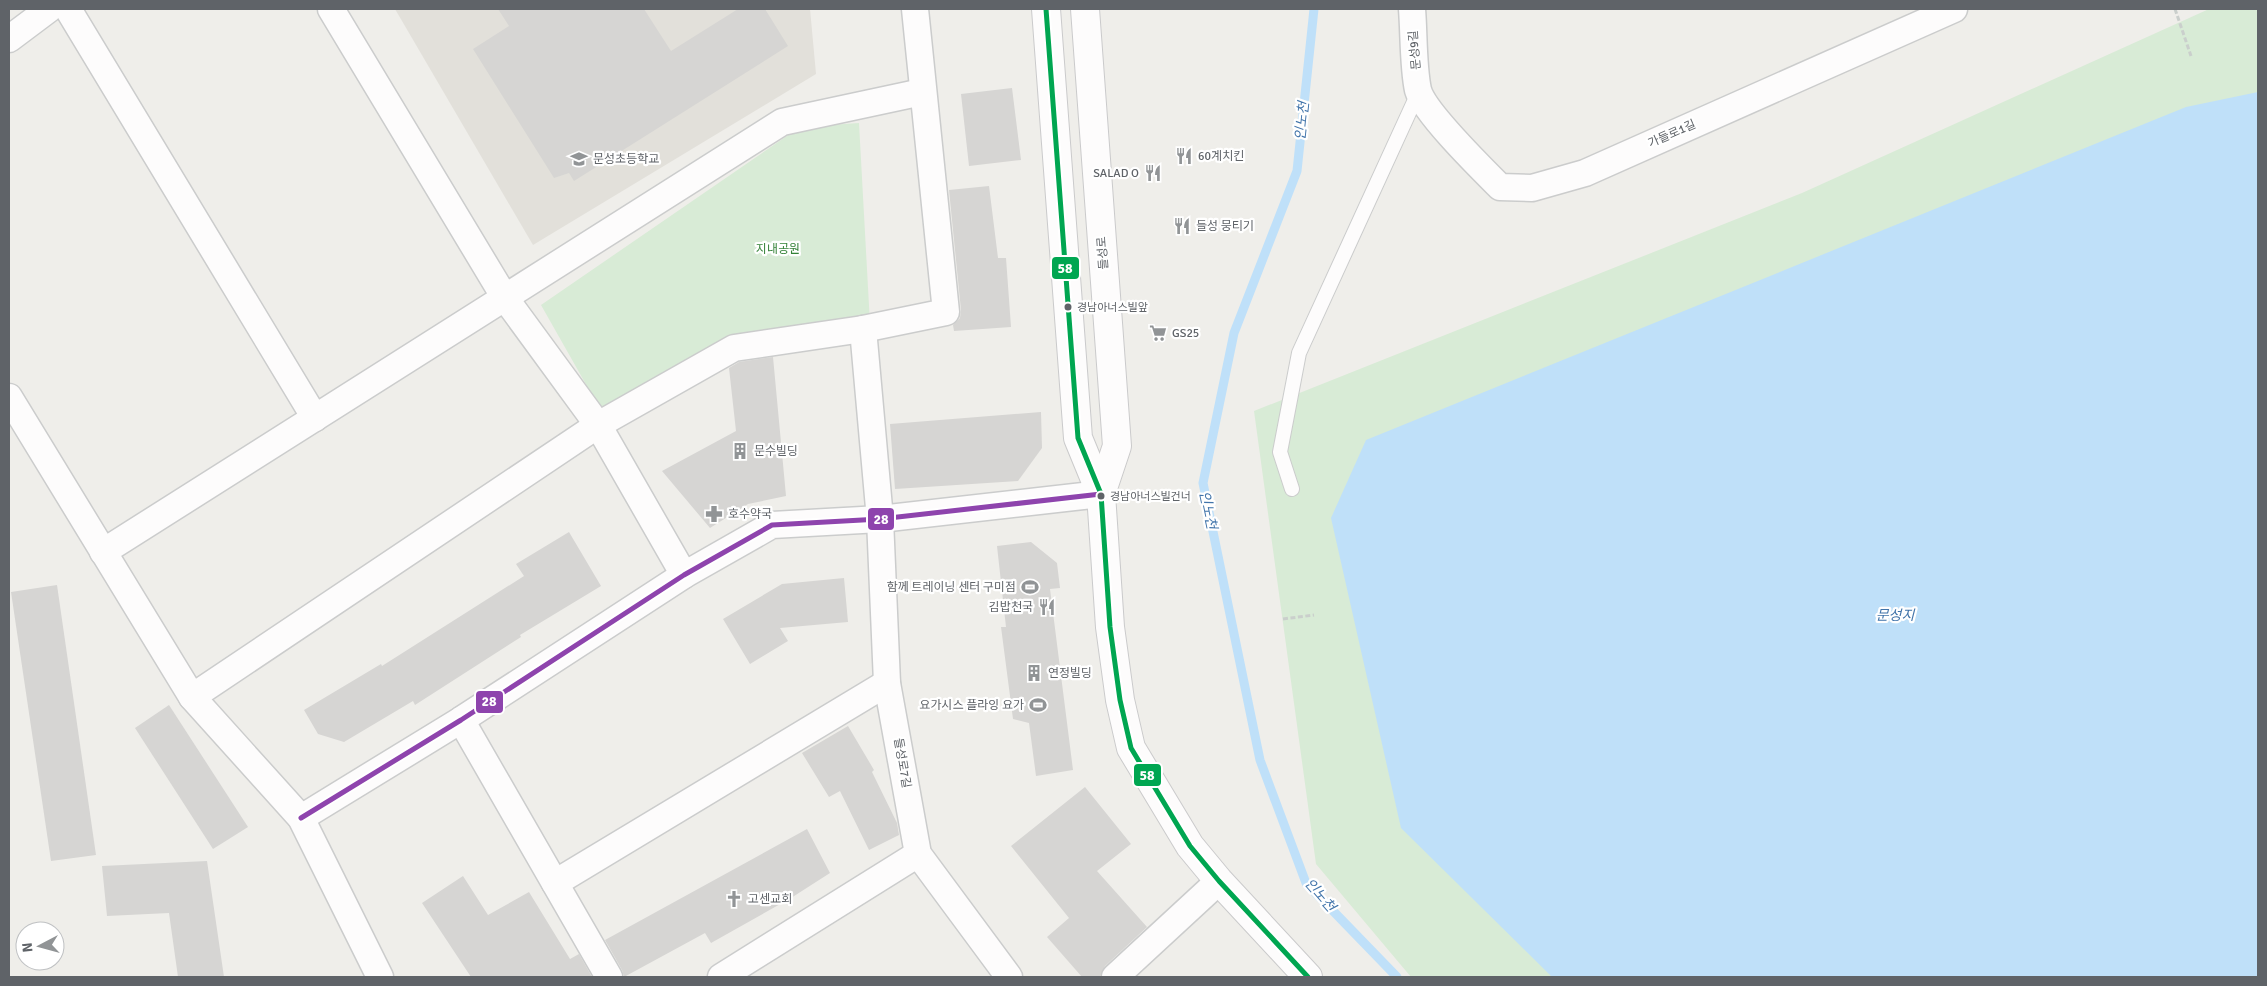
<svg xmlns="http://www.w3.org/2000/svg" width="2267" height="986" font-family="Signika,'Noto Sans KR',sans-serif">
  <rect width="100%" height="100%" fill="#efeeea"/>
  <!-- education -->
  <path fill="#e2e0da" d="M395 9H810L816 74 533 245Z"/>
  <!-- green -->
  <g fill="#d8ebd6">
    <path d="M2209 9H2258V977H1411L1316 864 1254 411 1802 193Z"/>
    <path d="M859 123 870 324 732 344 605 418 541 305 800 127Z"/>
  </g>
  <!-- water -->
  <path fill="#bfe0f9" d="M2258 92V977H1552L1401 828 1331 518 1366 440 2186 107Z"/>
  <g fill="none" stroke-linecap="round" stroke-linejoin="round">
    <!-- stream -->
    <path stroke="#bfe0f9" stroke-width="9" d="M1314 9 1297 171 1234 333 1203 483 1260 760 1306 883 1397 977"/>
  </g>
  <!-- building -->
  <g fill="#d6d5d3">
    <path d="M498 9H644L671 51 738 9H765L788 46 574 181 569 173 554 178 473 49 509 26Z"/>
    <path d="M1012 88 1021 160 969 166 961 94Z"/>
    <path d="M989 186 998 258H1006L1011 327 954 331 953 325 960 318 961 310 949 190Z"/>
    <path d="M773 357 786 496 748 504 710 528 662 471 736 431 729 368 739 362Z"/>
    <path d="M1041 412 1042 448 1018 481 895 489 890 424Z"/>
    <path d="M569 532 601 586 520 635 521 637 415 705 413 701 344 742 318 734 304 710 381 664 382 666 524 576 516 564Z"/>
    <path d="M1031 542 1057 563 1060 588 1050 589 1073 770 1036 776 1029 723 1013 719 1001 627H1006L997 546Z"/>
    <path d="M844 578 848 622 780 628 788 641 750 664 723 619 782 584Z"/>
    <path d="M57 585 96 855 51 861 11 592Z"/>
    <path d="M169 705 248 827 213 849 135 728Z"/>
    <path d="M848 726 874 770 872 772 897 823 899 835 869 850 840 791 829 797 802 753Z"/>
    <path d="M1085 787 1131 844 1097 871 1147 927 1105 966 1100 977H1082L1047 937 1069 918 1011 846Z"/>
    <path d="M807 829 830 873 791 898 711 943 705 933 624 977 622 970 605 940Z"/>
    <path d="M207 861 224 977H178L169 913 107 916 102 866Z"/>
    <path d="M463 876 488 915 529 892 570 959 579 954 592 977H471L422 903Z"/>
  </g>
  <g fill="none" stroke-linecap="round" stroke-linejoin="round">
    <!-- lane casing -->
    <g stroke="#cbcccc" stroke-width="16">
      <path id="lane" d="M1292 489 1280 452 1299 353 1419 91"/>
    </g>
    <!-- street casing -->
    <g stroke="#cbcccc" stroke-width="29">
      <g id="street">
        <path d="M68 9 315 418"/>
        <path d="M331 9 505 298 598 425 684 575"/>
        <path d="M1412 9C1414 33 1413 67 1418 90 1424 112 1482 169 1500 187L1532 188 1585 173 1954 9"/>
        <path d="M9 39 49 9"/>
        <path d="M863 329 880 519 887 683 918 854 1009 977"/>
        <path d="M9 397 192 697 301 818 380 977"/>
        <path d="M103 552 782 122 922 92"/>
        <path d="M192 697 598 425 734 348 863 329 946 312 915 9"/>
        <path d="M461 720 609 977"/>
        <path d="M301 818 461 720 684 575 772 525 880 519 1101 494"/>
        <path d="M555 883 887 683"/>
        <path d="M721 977 918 854"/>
        <path d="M1115 977 1219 881"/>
      </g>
    </g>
    <!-- secondary casing -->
    <g stroke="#cacacb" stroke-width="30">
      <g id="secondary">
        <path d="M1046 9 1078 438 1101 494 1110 627 1120 700 1131 748 1190 846 1219 881 1308 977"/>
        <path d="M1085 9 1117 446 1101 494"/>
      </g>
    </g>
    <!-- path -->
    <g stroke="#cacfcc" stroke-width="3" stroke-dasharray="5 2.5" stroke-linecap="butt">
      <path d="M2175 9 2191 56"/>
      <path d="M1283 619 1314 615"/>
    </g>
    <!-- lane -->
    <use href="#lane" stroke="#fdfcfc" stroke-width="14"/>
    <!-- street -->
    <use href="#street" stroke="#fdfcfc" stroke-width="26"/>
    <!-- secondary -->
    <use href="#secondary" stroke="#fdfcfc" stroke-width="28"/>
    <!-- bus-1 casing -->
    <g stroke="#fff" stroke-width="9">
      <path id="bus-1" d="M1046 9 1078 438 1101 494 1110 627 1120 700 1131 748 1190 846 1219 881 1308 977"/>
    </g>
    <!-- bus-2 casing -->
    <g stroke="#fff" stroke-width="9">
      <path id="bus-2" d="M301 818 461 720 684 575 772 525 880 519 1101 494"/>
    </g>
    <!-- bus-1 -->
    <use href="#bus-1" stroke="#00a651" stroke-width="5"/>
    <!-- bus-2 -->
    <use href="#bus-2" stroke="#8e44ad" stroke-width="5"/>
  </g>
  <!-- icons -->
  <defs>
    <g id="restaurant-bare" transform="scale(1.35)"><path d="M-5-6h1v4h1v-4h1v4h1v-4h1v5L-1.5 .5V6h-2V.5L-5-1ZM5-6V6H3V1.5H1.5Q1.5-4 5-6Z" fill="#919496" stroke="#fff" stroke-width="2.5" paint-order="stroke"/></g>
    <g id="school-bare" transform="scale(1.35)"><path d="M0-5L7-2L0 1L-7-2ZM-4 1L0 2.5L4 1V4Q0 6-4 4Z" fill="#919496" stroke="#fff" stroke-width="2.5" paint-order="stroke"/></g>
    <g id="supermarket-bare" transform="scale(1.35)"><path d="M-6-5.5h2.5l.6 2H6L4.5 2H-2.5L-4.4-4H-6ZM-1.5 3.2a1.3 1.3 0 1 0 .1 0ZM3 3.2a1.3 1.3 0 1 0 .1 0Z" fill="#919496" stroke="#fff" stroke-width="2.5" paint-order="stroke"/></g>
    <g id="building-bare" transform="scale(1.35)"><path d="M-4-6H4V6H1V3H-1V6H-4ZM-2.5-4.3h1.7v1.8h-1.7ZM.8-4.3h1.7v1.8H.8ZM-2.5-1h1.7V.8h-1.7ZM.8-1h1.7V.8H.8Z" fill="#919496" stroke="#fff" stroke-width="2.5" paint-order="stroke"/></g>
    <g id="pharmacy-bare" transform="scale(1.35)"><path d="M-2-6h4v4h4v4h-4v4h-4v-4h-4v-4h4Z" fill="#919496" stroke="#fff" stroke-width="2.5" paint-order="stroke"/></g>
    <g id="stadium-bare" transform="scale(1.35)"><path d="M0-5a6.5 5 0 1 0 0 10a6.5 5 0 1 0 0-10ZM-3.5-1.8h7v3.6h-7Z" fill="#919496" stroke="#fff" stroke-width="2.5" paint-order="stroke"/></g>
    <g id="church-bare" transform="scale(1.35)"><path d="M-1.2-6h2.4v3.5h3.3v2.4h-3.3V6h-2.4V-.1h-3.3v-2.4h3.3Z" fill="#919496" stroke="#fff" stroke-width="2.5" paint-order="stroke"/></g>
  </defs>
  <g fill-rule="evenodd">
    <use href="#restaurant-bare" x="1184" y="156"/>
    <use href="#school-bare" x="579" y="159"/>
    <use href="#restaurant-bare" x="1153" y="173"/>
    <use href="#restaurant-bare" x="1182" y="226"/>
    <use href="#supermarket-bare" x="1158" y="333"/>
    <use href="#building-bare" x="740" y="451"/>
    <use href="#pharmacy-bare" x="714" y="514"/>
    <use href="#stadium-bare" x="1030" y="587"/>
    <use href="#restaurant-bare" x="1047" y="607"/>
    <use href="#building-bare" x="1034" y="673"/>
    <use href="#stadium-bare" x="1038" y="705"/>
    <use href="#church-bare" x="734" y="899"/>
  </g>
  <!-- markers -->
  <g fill="#5f6368" stroke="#fff" stroke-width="2">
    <circle cx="1068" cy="307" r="4.5"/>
    <circle cx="1101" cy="496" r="4.5"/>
  </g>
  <g text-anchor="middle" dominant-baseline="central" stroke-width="4.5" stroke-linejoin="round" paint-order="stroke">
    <!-- bus labels -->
    <g font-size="11" fill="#5f6368" stroke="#fff" text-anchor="start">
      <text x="1077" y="307">경남아너스빌앞</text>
      <text x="1110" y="496">경남아너스빌건너</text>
    </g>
    <!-- street labels -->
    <g font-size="12" fill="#5f6368" stroke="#fff">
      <text transform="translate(1415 50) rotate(-95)">문성9길</text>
      <text transform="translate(1672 134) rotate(-24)">가들로1길</text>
      <text transform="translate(1103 253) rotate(-94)">들성로</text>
      <text transform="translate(902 763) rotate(80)">들성로7길</text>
    </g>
    <!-- poi labels -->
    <g font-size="12" fill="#5f6368" stroke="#fff" text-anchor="start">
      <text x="1198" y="156">60계치킨</text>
      <text x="593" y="159">문성초등학교</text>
      <text x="1139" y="173" text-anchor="end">SALAD O</text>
      <text x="1196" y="226">들성 뭉티기</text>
      <text x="1172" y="333">GS25</text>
      <text x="754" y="451">문수빌딩</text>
      <text x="728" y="514">호수약국</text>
      <text x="1016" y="587" text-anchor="end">함께 트레이닝 센터 구미점</text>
      <text x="1033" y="607" text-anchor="end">김밥천국</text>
      <text x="1048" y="673">연정빌딩</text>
      <text x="1024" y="705" text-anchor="end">요가시스 플라잉 요가</text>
      <text x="748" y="899">고센교회</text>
    </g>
    <!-- park labels -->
    <g font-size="12" fill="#348238" stroke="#fff">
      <text x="778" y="249">지내공원</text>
    </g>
    <!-- water labels -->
    <g font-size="14" font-style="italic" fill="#4174aa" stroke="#fff">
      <text transform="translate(1302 121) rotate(-84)">인노천</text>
      <text transform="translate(1208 510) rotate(78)">인노천</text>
      <text x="1895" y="615">문성지</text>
      <text transform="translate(1320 895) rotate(49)">인노천</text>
    </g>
  </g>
  <g stroke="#fff" stroke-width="2">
    <rect x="1051" y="256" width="29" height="24" rx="5" fill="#00a651"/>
    <rect x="867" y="507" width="28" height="24" rx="5" fill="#8e44ad"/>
    <rect x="475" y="690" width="29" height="24" rx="5" fill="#8e44ad"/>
    <rect x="1133" y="763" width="29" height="24" rx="5" fill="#00a651"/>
  </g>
  <g font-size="14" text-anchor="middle" font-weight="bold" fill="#fff">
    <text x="1065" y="273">58</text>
    <text x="881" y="524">28</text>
    <text x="489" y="706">28</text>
    <text x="1147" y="780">58</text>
  </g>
  <!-- border -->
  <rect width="2267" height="986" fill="none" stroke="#5f6368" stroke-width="20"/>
  <!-- north arrow -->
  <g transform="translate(40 946) rotate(264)"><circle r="24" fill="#ffffff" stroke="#bfc1c3"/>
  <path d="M0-4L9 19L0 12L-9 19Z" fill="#919496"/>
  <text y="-8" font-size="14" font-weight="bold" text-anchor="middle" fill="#5f6368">N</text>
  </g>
</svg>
